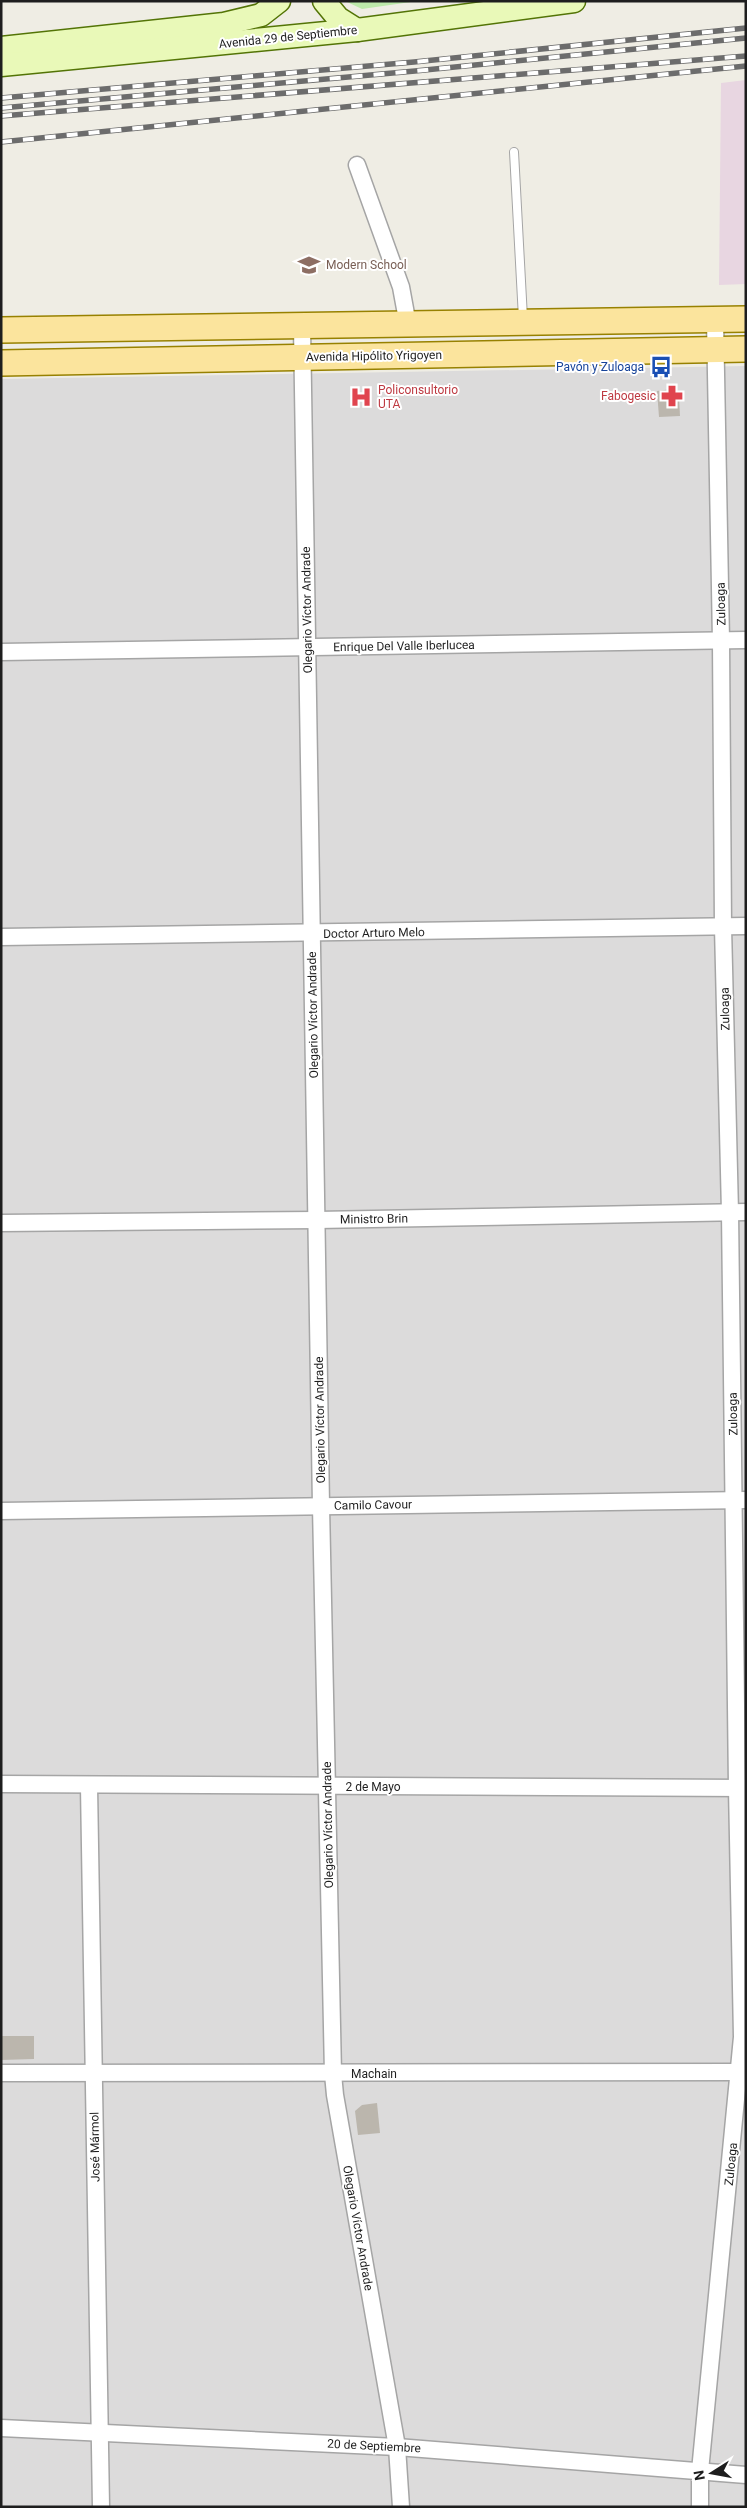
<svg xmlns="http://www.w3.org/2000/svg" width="747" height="2508" font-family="Roboto,sans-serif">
  <rect width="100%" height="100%" fill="#efede4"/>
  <!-- residential -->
  <path fill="#dcdbdb" d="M746 366V2507H1V379Z"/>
  <!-- industrial -->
  <path fill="#e8d6e1" d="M746 80V284L719 285 721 83Z"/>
  <!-- grass -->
  <path fill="#bde9aa" d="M345 1H418L362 9Z"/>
  <!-- building -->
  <g fill="#bbb6ad">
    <path d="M672 389 679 397 680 416 659 417 657 391Z"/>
    <path d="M1 2036H34V2059L1 2060Z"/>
    <path d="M377 2103 380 2133 358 2135 355 2111 362 2105Z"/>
  </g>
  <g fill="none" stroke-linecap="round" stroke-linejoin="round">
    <!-- lane casing -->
    <g stroke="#a5a5a5" stroke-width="10">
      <path id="lane" d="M514 152 523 318"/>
    </g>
    <!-- street casing -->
    <g stroke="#a5a5a5" stroke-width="19">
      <g id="street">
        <path d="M357 165 401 287 408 325"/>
        <path d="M302 327 321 1506 333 2074 335 2095 397 2447 401 2507"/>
        <path d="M1 652 746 640"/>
        <path d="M1 937 746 926"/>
        <path d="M1 1223 317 1220 746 1212"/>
        <path d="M1 1511 746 1500"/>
        <path d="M1 1784 746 1788"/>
        <path d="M89 1786 101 2507"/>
        <path d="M1 2073 746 2072"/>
        <path d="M1 2428 397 2447 746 2475"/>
        <path d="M700 2507V2471L742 2037 737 1788 730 1212 723 927 721 641 715 320"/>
      </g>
    </g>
    <!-- secondary casing -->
    <g stroke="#537406" stroke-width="25">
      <g id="secondary">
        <path d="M324 1 338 18 357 30"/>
        <path d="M1 48 224 24 261 15 279 1"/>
        <path d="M1 65 357 30 574 1"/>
      </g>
    </g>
    <!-- primary casing -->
    <g stroke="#978101" stroke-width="28">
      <g id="primary">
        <path d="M1 330 746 319"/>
        <path d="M1 363 746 349"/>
      </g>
    </g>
    <!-- lane -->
    <use href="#lane" stroke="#fff" stroke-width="8"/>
    <!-- street -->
    <use href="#street" stroke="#fff" stroke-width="16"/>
    <!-- secondary -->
    <use href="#secondary" stroke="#e9f9b8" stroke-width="22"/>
    <!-- primary -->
    <use href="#primary" stroke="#fbe49d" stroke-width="25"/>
    <!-- rail casing -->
    <g stroke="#6c6c6c" stroke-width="5.5">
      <g id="rail">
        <path d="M1 98 414 62 746 28"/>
        <path d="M1 108 415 71 746 38"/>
        <path d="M1 116 746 56"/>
        <path d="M1 142 746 66"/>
      </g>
    </g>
    <!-- rail -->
    <use href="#rail" stroke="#fff" stroke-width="4" stroke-dasharray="11" stroke-linecap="butt"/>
  </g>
  <!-- icons -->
  <defs>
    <g id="school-bare" transform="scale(1.725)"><path d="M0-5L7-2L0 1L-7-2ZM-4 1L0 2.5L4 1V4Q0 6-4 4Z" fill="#8d6e63" stroke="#fff" stroke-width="2.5" paint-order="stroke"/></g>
    <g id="bus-bare" transform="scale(1.725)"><path d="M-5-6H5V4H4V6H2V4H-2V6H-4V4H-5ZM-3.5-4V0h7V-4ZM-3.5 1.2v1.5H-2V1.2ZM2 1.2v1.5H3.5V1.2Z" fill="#1a4fb4" stroke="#fff" stroke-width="2.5" paint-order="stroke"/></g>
    <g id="pharmacy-bare" transform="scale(1.725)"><path d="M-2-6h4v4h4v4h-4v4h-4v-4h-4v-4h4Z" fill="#e0444e" stroke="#fff" stroke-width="2.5" paint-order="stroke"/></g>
    <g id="hospital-bare" transform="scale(1.725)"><path d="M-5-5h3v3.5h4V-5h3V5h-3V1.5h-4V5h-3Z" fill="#e0444e" stroke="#fff" stroke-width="2.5" paint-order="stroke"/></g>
  </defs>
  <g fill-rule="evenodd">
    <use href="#school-bare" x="309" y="265"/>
    <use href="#bus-bare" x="661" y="367"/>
    <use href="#pharmacy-bare" x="672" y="396"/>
    <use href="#hospital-bare" x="361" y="397"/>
  </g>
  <g text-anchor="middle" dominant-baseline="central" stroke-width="4" stroke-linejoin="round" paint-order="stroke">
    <!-- street labels -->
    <g font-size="12" fill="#1e1e1e" stroke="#fff">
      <text transform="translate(288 37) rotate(-6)">Avenida 29 de Septiembre</text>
      <text transform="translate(374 356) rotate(-1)">Avenida Hipólito Yrigoyen</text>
      <text transform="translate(721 604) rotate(-91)">Zuloaga</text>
      <text transform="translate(307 610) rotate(-91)">Olegario Víctor Andrade</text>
      <text transform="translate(404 646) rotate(-1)">Enrique Del Valle Iberlucea</text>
      <text transform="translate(374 933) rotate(-1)">Doctor Arturo Melo</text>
      <text transform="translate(725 1009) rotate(-91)">Zuloaga</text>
      <text transform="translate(313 1015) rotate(-91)">Olegario Víctor Andrade</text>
      <text transform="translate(374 1219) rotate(-1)">Ministro Brin</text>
      <text transform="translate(733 1414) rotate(-91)">Zuloaga</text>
      <text transform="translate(320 1420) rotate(-91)">Olegario Víctor Andrade</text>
      <text transform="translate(373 1505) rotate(-1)">Camilo Cavour</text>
      <text x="373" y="1787">2 de Mayo</text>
      <text transform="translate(328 1825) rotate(-91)">Olegario Víctor Andrade</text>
      <text x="374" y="2074">Machain</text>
      <text transform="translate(95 2147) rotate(-91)">José Mármol</text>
      <text transform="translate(731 2164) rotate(-84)">Zuloaga</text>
      <text transform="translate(358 2228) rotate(80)">Olegario Víctor Andrade</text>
      <text transform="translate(374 2446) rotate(3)">20 de Septiembre</text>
    </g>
    <!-- education labels -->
    <g font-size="12" fill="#785e54" stroke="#fff" text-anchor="start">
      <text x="326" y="265">Modern School</text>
    </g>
    <!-- transit labels -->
    <g font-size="12" fill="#164399" stroke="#fff" text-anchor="end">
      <text x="644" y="367">Pavón y Zuloaga</text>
    </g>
    <!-- health labels -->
    <g font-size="12" fill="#be3a42" stroke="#fff" text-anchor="start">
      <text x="378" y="390">Policonsultorio<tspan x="378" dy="14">UTA</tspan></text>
      <text x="656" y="396" text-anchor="end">Fabogesic</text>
    </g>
  </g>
  <!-- border -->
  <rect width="747" height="2508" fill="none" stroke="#1e1e1e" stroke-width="5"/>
  <!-- north arrow -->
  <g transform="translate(712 2473) rotate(259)" stroke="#ffffff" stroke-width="4" paint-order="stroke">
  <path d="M0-4L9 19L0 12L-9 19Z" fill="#1e1e1e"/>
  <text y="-8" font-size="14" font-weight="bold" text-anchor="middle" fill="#1e1e1e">N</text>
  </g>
</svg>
